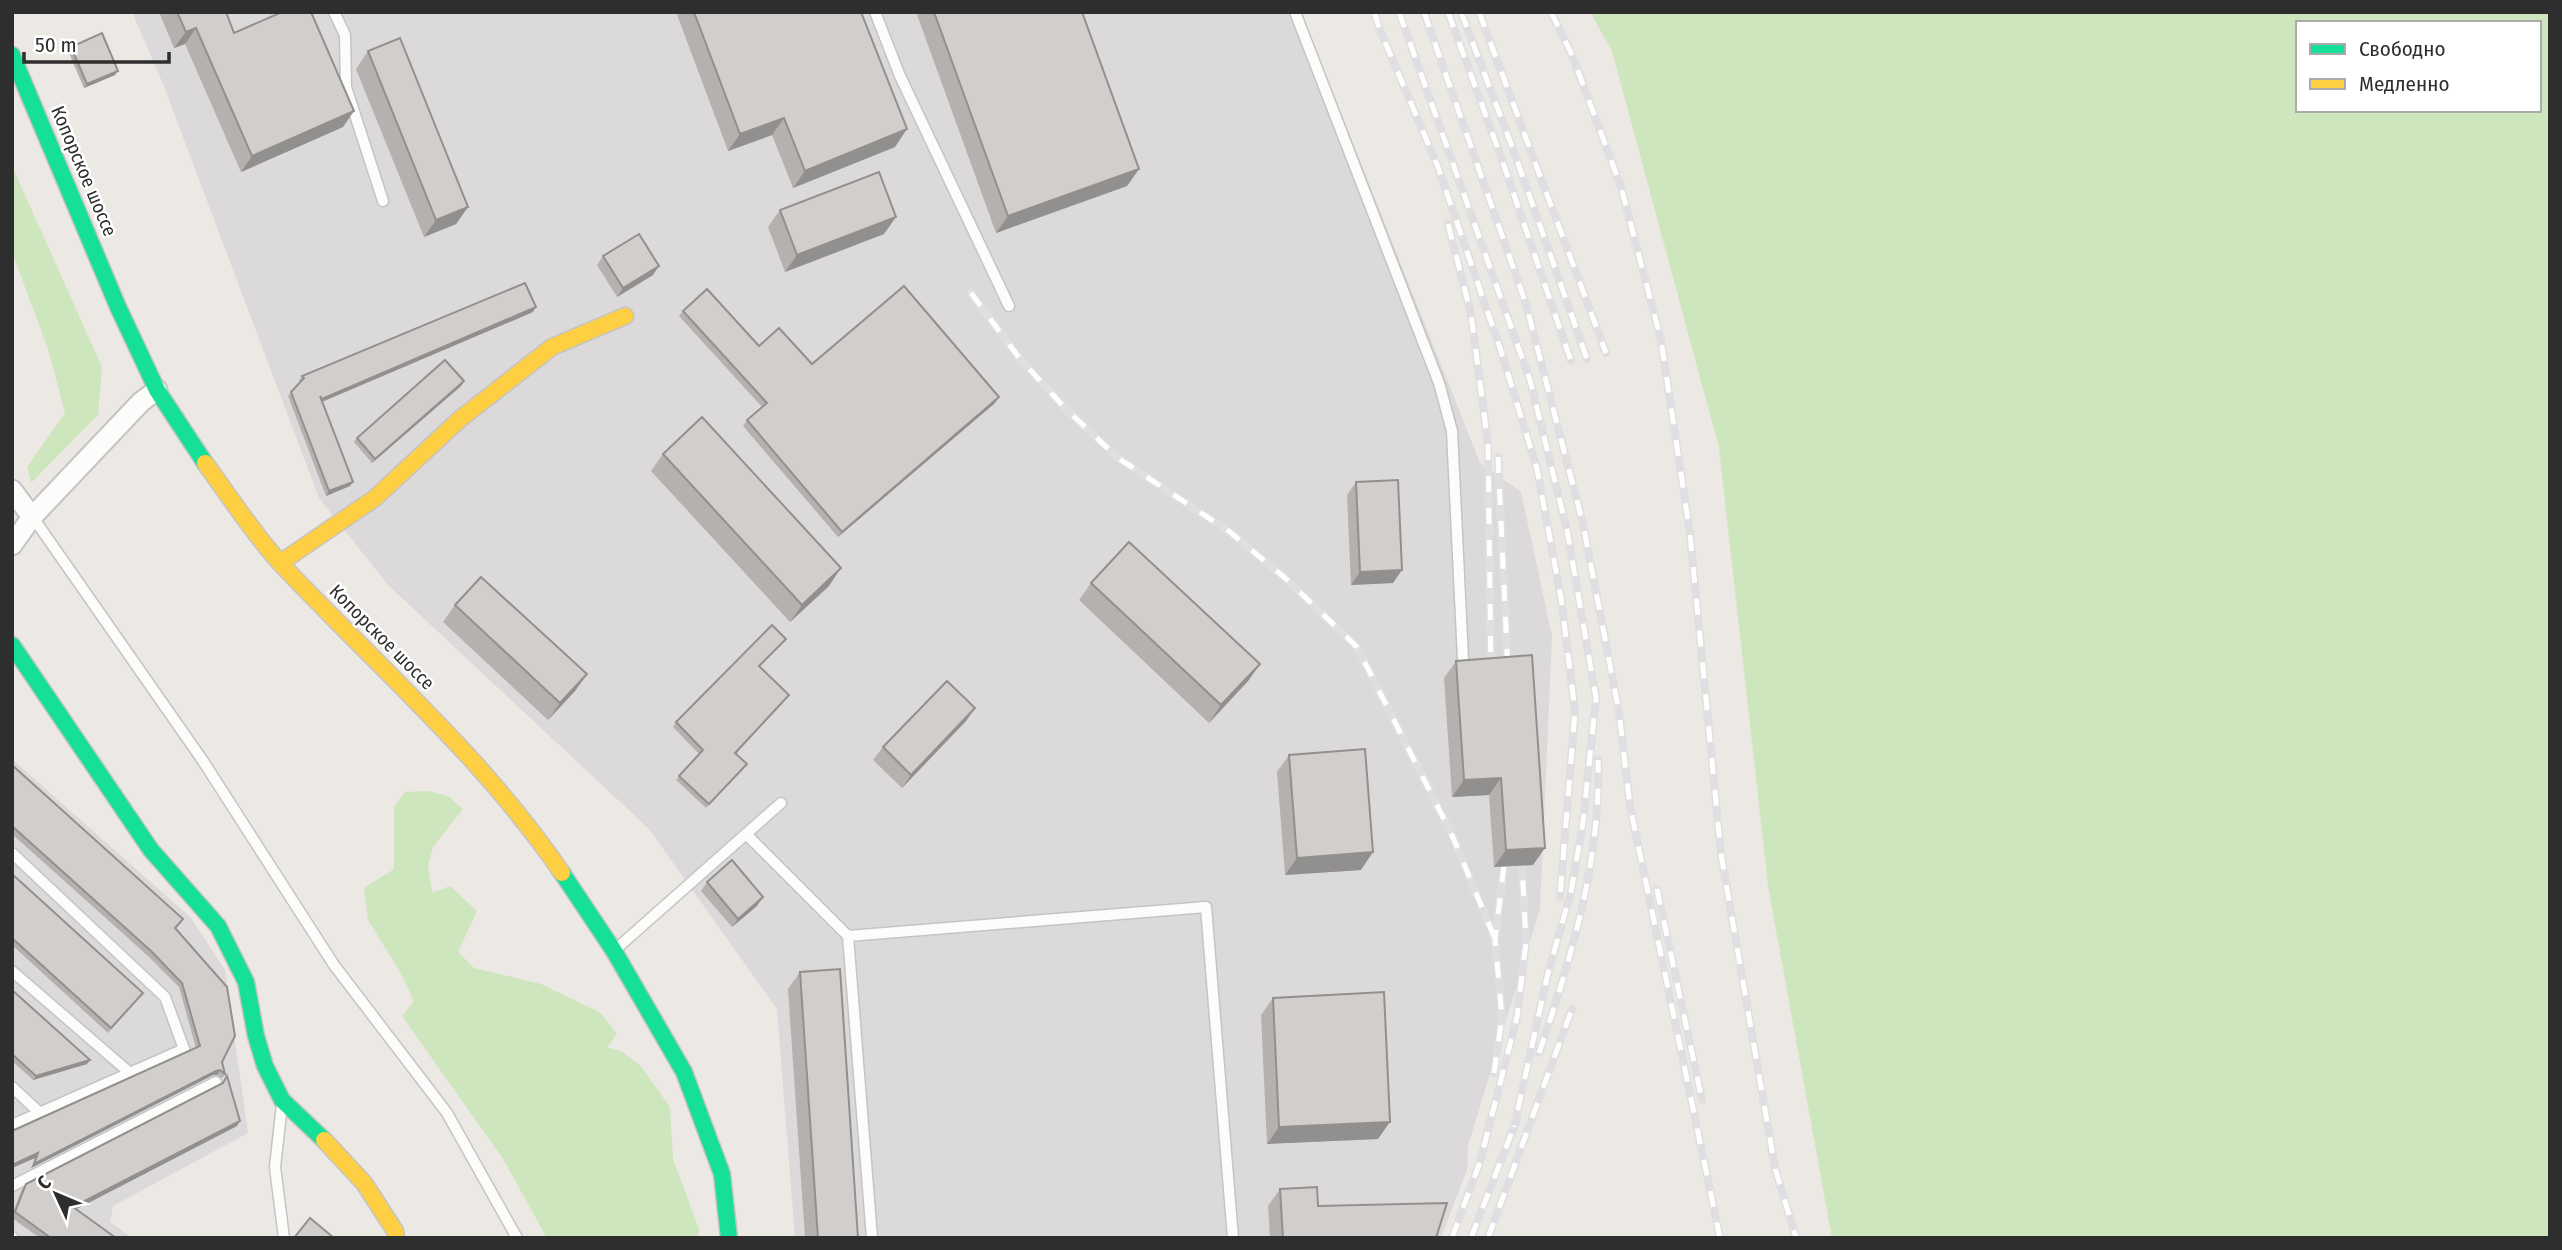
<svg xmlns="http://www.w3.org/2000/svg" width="2562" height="1250" font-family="'Fira Sans Condensed',sans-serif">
  <rect width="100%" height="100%" fill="#ece8e4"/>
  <!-- industrial -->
  <g fill="#dcd9db">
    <path d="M132 12H1301L1480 463 1521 492 1552 636 1540 909 1468 1146 1467 1170 1441 1238H795L777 1009 649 829 388 585 319 498 163 84Z"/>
    <path d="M12 759 191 918 225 970 248 1133 113 1206 110 1222 132 1238H12Z"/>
  </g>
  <!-- green -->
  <g fill="#cee6be" fill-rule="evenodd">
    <path d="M1590 12H2550V1238H1832L1768 886 1719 448 1612 51ZM2298 23H2539V110H2298Z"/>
    <path d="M12 166 102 367 98 415 31 483 27 467 65 413 48 349 12 252Z"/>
    <path d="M428 791 448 796 463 809 433 847 428 865 432 893 450 886 477 911 458 952 474 968 541 984 601 1013 617 1034 607 1047 621 1051 640 1065 670 1107 673 1159 699 1229 698 1238H547L503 1159 402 1016 414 1001 399 970 368 920 364 888 394 869V807L405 792Z"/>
  </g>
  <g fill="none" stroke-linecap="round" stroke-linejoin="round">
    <!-- lane casing -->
    <g stroke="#c5c4c5" stroke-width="13">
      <g id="lane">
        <path d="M334 12 345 35 346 87 383 201"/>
        <path d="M875 12 900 76 1009 306"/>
        <path d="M1295 12 1439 383 1452 431 1463 659"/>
        <path d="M32 516 203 761 334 965 447 1113 517 1238"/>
        <path d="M746 834 848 936 872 1238"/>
        <path d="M12 853 165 997 184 1049 12 1125"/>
        <path d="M848 936 1206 907 1233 1238"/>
        <path d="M616 949 781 803"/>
        <path d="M12 971 130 1073"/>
        <path d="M12 1087 40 1113"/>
        <path d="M282 1104 275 1167 284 1238"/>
        <path d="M12 1186 216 1082"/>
        <path d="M12 1237 13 1238"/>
      </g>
    </g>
    <!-- street casing -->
    <g stroke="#c5c4c5" stroke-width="23">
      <g id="street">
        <path d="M12 490 32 517"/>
        <path d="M12 545 32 517 141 402 157 390"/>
      </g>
    </g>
    <!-- fast casing -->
    <g stroke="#c5c4c5" stroke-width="19">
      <g id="fast">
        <path d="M12 55 118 307 157 390 205 463"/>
        <path d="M12 645 151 850 218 926 246 982 256 1036 265 1066 282 1100 324 1140"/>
        <path d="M562 873 614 951 684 1072 722 1174 729 1238"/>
      </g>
    </g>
    <!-- slow casing -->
    <g stroke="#c5c4c5" stroke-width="19">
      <g id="slow">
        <path d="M205 463C230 497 254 535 282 565 377 666 484 758 562 873"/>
        <path d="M280 563 375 498 460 419 552 347 625 316"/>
        <path d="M324 1140 364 1183 395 1231 396 1238"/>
      </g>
    </g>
    <!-- lane -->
    <use href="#lane" stroke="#fcfcfb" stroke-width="10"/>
    <!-- street -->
    <use href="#street" stroke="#fcfcfb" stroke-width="19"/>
    <!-- fast -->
    <use href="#fast" stroke="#16e098" stroke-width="16"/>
    <!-- slow -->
    <use href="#slow" stroke="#ffcf43" stroke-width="16"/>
    <!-- rail casing -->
    <g stroke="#dfdfe1" stroke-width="8">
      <g id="rail">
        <path d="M1374 12 1380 30 1438 167 1500 348 1537 469 1561 598 1575 711 1560 897"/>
        <path d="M1399 12 1530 380 1567 530 1596 698 1583 822 1571 892 1548 973 1514 1127"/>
        <path d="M1424 12 1526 304 1583 524 1619 712 1630 806 1720 1238"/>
        <path d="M1448 12 1501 157 1571 361"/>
        <path d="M1461 12 1513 149 1587 359"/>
        <path d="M1479 12 1606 353"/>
        <path d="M1551 12 1572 55 1621 187 1661 340 1690 534 1721 854 1775 1168 1796 1238"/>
        <path d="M1448 224 1471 314 1488 444 1491 675"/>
        <path d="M971 293 1020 359 1066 409 1118 458 1230 532 1285 578 1357 647 1452 835 1495 939"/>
        <path d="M1498 457 1508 673"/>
        <path d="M1657 889 1702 1100"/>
        <path d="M1539 1053C1571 959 1601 860 1598 760"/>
        <path d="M1494 1073 1502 1017 1495 939 1504 866"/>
        <path d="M1452 1238 1480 1162 1517 1017 1526 942 1522 865"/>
        <path d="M1471 1238 1517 1119"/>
        <path d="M1488 1238 1572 1009"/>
      </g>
    </g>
    <!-- rail -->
    <use href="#rail" stroke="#fff" stroke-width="5" stroke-dasharray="16" stroke-linecap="butt"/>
  </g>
  <!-- wall -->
  <g fill="#b4b1af">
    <path d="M159 12H226L234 33 343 127 241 172 185 44 174 48Z"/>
    <path d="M676 12H861L895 147 793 188 772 135 728 151Z"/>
    <path d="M916 12H1082L1139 169 1127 186 996 233Z"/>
    <path d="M71 47 115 75 84 88 68 51Z"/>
    <path d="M368 51 468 207 456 224 424 237 356 69Z"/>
    <path d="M780 210 884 234 785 272 768 227Z"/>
    <path d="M603 256 653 275 617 297 597 265Z"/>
    <path d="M683 311 759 346 812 364 995 403 838 537 743 426 747 420 762 407 679 316Z"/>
    <path d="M533 312 322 402 350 486 326 496 288 396 301 382 299 381 302 376Z"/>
    <path d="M464 381 461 386 372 463 354 442 357 438Z"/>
    <path d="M663 454 829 586 790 622 651 471Z"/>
    <path d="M1356 482 1393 583 1351 585 1347 495Z"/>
    <path d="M1091 583 1260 664 1248 681 1209 723 1079 600Z"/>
    <path d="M455 605 587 674 575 691 548 720 443 622Z"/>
    <path d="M786 639 759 667 786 699 736 754 747 764 706 808 676 780 699 754 673 727 676 722Z"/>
    <path d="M1456 661 1533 865 1494 867 1489 795 1452 797 1444 678Z"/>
    <path d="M975 708 966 721 902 788 873 760 883 747Z"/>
    <path d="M1289 755 1361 870 1285 875 1277 772Z"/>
    <path d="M12 765 180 923 176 928 225 1074 222 1078 217 1075H213L31 1168 35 1158 12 1168 196 1048 179 987 148 956 12 834Z"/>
    <path d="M12 874 143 993 108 1033 12 945Z"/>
    <path d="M707 882 757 906 732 927 701 891Z"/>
    <path d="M800 972 858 1238H805L788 989Z"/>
    <path d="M12 990 87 1064 33 1080 12 1061Z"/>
    <path d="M1273 998 1378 1139 1267 1144 1261 1015Z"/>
    <path d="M227 1076 237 1126 76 1209 116 1238H40L12 1218V1215L22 1189 26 1184 222 1084Z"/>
    <path d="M1280 1189 1318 1206 1436 1238H1270L1268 1206Z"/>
  </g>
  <!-- shaded-wall -->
  <g fill="#92908e">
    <path d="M196 28 185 44 174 48 186 32Z"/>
    <path d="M118 71 115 75 84 88 87 84Z"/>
    <path d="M354 111 343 127 241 172 252 156Z"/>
    <path d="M784 118 772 135 728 151 740 134Z"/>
    <path d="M907 129 895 147 793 188 805 171Z"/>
    <path d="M1139 169 1127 186 996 233 1008 216Z"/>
    <path d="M468 207 456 224 424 237 436 220Z"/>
    <path d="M896 217 884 234 785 272 797 255Z"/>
    <path d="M659 266 653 275 617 297 623 288Z"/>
    <path d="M536 307 533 312 319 403 322 399Z"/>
    <path d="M464 381 461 386 372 463 375 459Z"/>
    <path d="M999 397 995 403 838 537 842 532Z"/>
    <path d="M353 482 350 486 326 496 329 491Z"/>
    <path d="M841 568 829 586 790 622 802 605Z"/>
    <path d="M1402 570 1393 583 1351 585 1360 572Z"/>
    <path d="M1260 664 1248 681 1209 723 1221 705Z"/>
    <path d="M587 674 575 691 548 720 560 703Z"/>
    <path d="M789 695 786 699 732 757 735 753Z"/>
    <path d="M975 708 966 721 902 788 911 775Z"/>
    <path d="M1501 778 1489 795 1452 797 1464 780Z"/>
    <path d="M1545 848 1533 865 1494 867 1506 850Z"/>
    <path d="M1373 852 1361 870 1285 875 1297 858Z"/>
    <path d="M763 897 757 906 732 927 738 919Z"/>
    <path d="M90 1060 87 1064 33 1080 36 1076Z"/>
    <path d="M220 1070 217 1075H213L31 1168 34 1164 216 1071Z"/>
    <path d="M240 1121 237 1126 69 1213 73 1207Z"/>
    <path d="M1390 1122 1378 1139 1267 1144 1279 1127Z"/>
    <path d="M38 1153 35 1158 12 1168V1165Z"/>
  </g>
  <!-- building -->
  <g fill="#d1cecb" stroke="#92908e" stroke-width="2">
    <path d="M177 12H226L234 33 282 12H311L354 111 252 156 196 28 186 32Z"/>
    <path d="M694 12H861L907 129 805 171 784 118 740 134Z"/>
    <path d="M934 12H1082L1139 169 1008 216Z"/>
    <path d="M102 33 118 71 87 84 71 47Z"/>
    <path d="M400 38 468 207 436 220 368 51Z"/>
    <path d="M879 172 896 217 797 255 780 210Z"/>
    <path d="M639 234 659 266 623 288 603 256Z"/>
    <path d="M525 283 536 307 322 399 320 396 353 482 329 491 291 392 304 378 302 376Z"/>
    <path d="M904 286 999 397 842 532 747 420 767 403 683 311 707 289 759 346 779 328 812 364Z"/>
    <path d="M445 360 464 381 375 459 357 438Z"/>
    <path d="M702 417 841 568 802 605 663 454Z"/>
    <path d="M1398 480 1402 570 1360 572 1356 482Z"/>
    <path d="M1129 542 1260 664 1221 705 1091 583Z"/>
    <path d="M481 577 587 674 560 703 455 605Z"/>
    <path d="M772 625 786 639 759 666 789 695 735 753 747 764 709 804 679 776 703 750 676 722Z"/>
    <path d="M1532 655 1545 848 1506 850 1501 778 1464 780 1456 661Z"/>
    <path d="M947 681 975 708 911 775 883 747Z"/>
    <path d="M1365 749 1373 852 1297 858 1289 755Z"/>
    <path d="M12 765 183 919 175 928 227 987 235 1036 222 1062 225 1074 220 1070 216 1071 34 1164 38 1153 12 1165V1131L200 1046 182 983 151 951 12 826Z"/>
    <path d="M732 860 763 897 738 919 707 882Z"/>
    <path d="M12 874 143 993 111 1028 12 938Z"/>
    <path d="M840 969 858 1238H818L800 972Z"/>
    <path d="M12 990 90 1060 36 1076 12 1054Z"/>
    <path d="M1384 992 1390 1122 1279 1127 1273 998Z"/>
    <path d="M227 1076 240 1121 73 1207 116 1238H51L15 1212 26 1184 223 1083Z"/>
    <path d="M1317 1187 1318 1206 1447 1203 1436 1238H1283L1280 1189Z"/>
    <path d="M310 1218 334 1238H294Z"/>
  </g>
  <g text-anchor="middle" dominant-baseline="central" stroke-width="5" stroke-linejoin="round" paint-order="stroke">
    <!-- street labels -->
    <g font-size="19" fill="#2e2e2e" stroke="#fff">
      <text transform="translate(84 171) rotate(67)">Копорское шоссе</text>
      <text transform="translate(382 637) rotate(45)">Копорское шоссе</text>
    </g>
  </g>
  <!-- border -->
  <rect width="2562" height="1250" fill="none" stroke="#2e2e2e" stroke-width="28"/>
  <!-- legend -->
  <rect x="2296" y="21" width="245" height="91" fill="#ffffff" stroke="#ababab" stroke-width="2"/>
  <rect x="2310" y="44" width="35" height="10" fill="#16e098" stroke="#ababab" stroke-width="2"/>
  <text x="2359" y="56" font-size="21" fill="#2e2e2e">Свободно</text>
  <rect x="2310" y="79" width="35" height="10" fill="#ffcf43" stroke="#ababab" stroke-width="2"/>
  <text x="2359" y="91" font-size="21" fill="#2e2e2e">Медленно</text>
  <!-- north arrow -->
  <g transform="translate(56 1194) rotate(314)" stroke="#ffffff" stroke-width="5" paint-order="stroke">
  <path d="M0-5L12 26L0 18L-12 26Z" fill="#2e2e2e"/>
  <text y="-10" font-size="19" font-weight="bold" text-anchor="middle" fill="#2e2e2e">С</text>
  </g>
  <!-- scale -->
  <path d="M24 52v10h145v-10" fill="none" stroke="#2e2e2e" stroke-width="3.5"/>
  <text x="35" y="52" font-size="21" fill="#2e2e2e" stroke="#ffffff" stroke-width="5" paint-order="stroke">50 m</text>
</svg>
